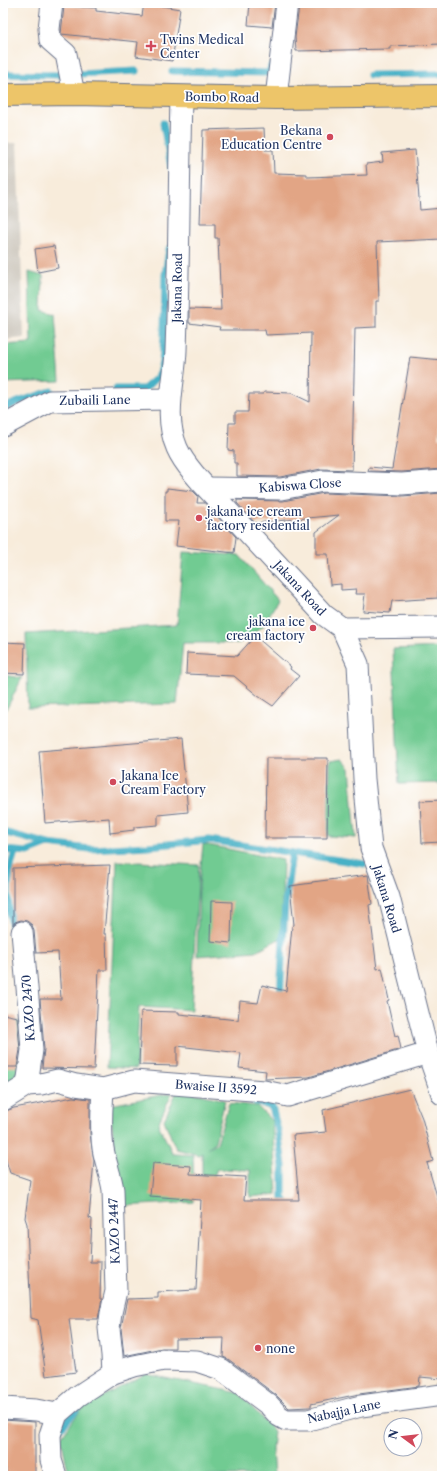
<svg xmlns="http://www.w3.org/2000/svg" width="445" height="1479" font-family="'Libre Caslon Text',serif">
  <rect width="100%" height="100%" fill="#fff"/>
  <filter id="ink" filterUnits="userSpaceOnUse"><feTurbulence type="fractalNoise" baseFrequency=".025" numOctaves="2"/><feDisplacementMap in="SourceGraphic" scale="8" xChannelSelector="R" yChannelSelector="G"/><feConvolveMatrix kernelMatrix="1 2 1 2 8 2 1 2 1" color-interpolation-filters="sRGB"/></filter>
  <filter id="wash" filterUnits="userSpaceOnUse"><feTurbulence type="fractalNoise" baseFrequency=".012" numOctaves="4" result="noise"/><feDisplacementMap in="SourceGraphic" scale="16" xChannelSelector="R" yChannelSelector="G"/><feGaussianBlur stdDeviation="0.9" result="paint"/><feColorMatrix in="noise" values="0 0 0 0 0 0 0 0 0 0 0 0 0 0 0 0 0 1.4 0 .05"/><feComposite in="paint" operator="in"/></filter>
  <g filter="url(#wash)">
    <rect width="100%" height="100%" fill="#f8ecdb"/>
    <!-- industrial -->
    <path fill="#c9c3b8" d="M3 143H17L24 338 3 340Z"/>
    <!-- green -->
    <g fill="#71cb92" stroke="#467d78">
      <path d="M29 272 43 276 42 310 55 314 60 381 3 383V345L31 343Z"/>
      <path d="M183 552 239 555 278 600 263 626 239 643H183L177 704 28 708 26 634 177 625Z"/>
      <path d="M442 647V783L399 784 393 649Z"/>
      <path d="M3 675 22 678 3 716Z"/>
      <path d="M342 759 350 768 356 838 328 836 330 761Z"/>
      <path d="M203 844 283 860 281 938 256 951 197 956 199 885Z"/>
      <path d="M117 861 199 865 191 1010 139 1007 136 1069 107 1067Z"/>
      <path d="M11 1018 22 1023 21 1084 3 1094V1063Z"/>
      <path d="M178 1089 225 1100 215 1142 208 1148 217 1143 229 1103 257 1106 272 1121 277 1194 250 1197V1170L217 1169 214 1176 202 1174V1153L199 1155 176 1149 164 1120Z"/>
      <path d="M172 1093 158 1124 173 1154 193 1155 194 1202 123 1206 120 1202 110 1105Z"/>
      <path d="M145 1374 239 1393 274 1431 272 1449 274 1476H69L61 1437 83 1407Z"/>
    </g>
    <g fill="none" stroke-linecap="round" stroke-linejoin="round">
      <!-- stream -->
      <g stroke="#47b1c6" stroke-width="7">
        <path d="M172 71 269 73 271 66"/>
        <path d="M3 74 63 75"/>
        <path d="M78 74 136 71"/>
        <path d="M370 75 442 74"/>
        <path d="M163 123 171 167"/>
        <path d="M116 389H144L158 377 162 362 164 336 165 275 169 249"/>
        <path d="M3 409 15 403 51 391"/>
        <path d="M3 832 48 844 90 849 148 846 209 840 365 864"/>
        <path d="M3 850 28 852 48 844"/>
        <path d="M14 935C7 905 5 881 15 852"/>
        <path d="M280 998 285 903 292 853"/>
        <path d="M246 1098 272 1107 278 1131 283 1166V1198L290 1207"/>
        <path d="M60 1429 77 1409"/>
      </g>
    </g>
    <g id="blocks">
      <!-- building -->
      <g fill="#e2a585">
        <path d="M144 3 180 9 172 61 136 56 138 42 61 34 64 6 96 8V11L142 16Z"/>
        <path d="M250 3H275L272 27 248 25Z"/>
        <path d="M378 3H442V44L390 46V49L296 51 295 37 299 6Z"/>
        <path d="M264 128 265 150H273L274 173 307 174V177L367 175 366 164 383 162 382 153 415 150 420 210 442 208V239L377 242 379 301H376V327L355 328 352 470 321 469 280 477 237 476V463H234V451L228 450 229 423H235V412H248L249 394H263L264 392 291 393 310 402 311 333 266 335 265 330H219L220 327 189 323V309L221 310 218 238H215V224H200L203 130Z"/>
        <path d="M54 246 58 268 38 272 35 249Z"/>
        <path d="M410 357 442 360V395L438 438 442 437V469L402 472 368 471 369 467 392 469Z"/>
        <path d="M167 488 193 491 198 496 197 503H205L236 537 234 553 176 546 179 521H165V491H167Z"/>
        <path d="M324 493 402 496 442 493V585H438V598L392 601 390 613 363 611 365 594H355L356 589 341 590V584L330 585 328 554H316V532L339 515 255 523 237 503V500L283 501Z"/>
        <path d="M255 636 291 667 290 669 299 676 273 706 258 696 234 676 186 674 187 653 237 656Z"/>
        <path d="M3 642 25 643 24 674 3 673Z"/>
        <path d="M181 739 188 812 158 815V825L134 827V830L110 833 109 818 45 823 39 751Z"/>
        <path d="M266 758H328L327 838H265Z"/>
        <path d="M442 800V842L422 843 420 801Z"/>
        <path d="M110 865 104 934H106L107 970H99L94 1069 42 1068 44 1049 40 999H61L58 952 36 953 34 931 32 925 27 921 21 920 15 922 13 925V868Z"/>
        <path d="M368 875 372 904 369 905 377 969 382 968 389 1000 387 1001 395 1036 398 1035 401 1049 309 1077 265 1079 266 1071 239 1068 241 1053 177 1046V1066L139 1065 141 1011 179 1012V1014L238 1020 240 1001 258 1003 262 985 286 991 292 926 294 925 290 886 312 883V882Z"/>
        <path d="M211 901 232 902 231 943 210 941Z"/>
        <path d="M3 1014 17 1017 20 1050 17 1067H3Z"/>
        <path d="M410 1089 422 1118 433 1161 427 1163 440 1206 438 1207 442 1221V1379L420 1377 419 1386 359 1394 311 1404V1407H309L289 1408 276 1395 228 1359 223 1357 224 1338 175 1339V1348H162L124 1356 121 1328 127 1299 158 1298V1292L196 1290 201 1200 150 1196 153 1163 191 1166 190 1174 246 1177 244 1200H299L293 1135 326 1132 323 1110Z"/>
        <path d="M73 1097 90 1099V1134L94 1161 89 1218 92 1219 90 1262H101L100 1299H102L98 1319H69L76 1372 46 1376 38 1320 31 1318 27 1224 25 1218 30 1180 10 1173 3 1151V1112L14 1108Z"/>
        <path d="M3 1420 35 1422V1476H6V1468H3Z"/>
      </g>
    </g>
  </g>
  <g filter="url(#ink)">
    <use href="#blocks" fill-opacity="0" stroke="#68718a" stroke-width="1"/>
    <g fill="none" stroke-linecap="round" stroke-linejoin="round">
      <!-- minor casing -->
      <g stroke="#68718a" stroke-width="23">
        <g id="minor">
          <path d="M52 3 49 29 50 40 66 54 74 94"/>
          <path d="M181 97C179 181 179 266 176 350 175 383 163 415 177 448 186 469 213 494 228 511 260 546 292 580 324 615L342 628 358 664 364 779 371 848 389 897 428 1053 442 1094"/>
          <path d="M276 98 287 3"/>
          <path d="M3 426 50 401 170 399"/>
          <path d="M207 488 281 489 323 481 402 484 442 481"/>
          <path d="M342 628 442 627"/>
          <path d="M22 932 29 1010 32 1050 27 1085"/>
          <path d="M103 1089C102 1109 100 1128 103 1148 105 1162 111 1175 113 1190L116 1291 111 1313 109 1328 112 1355 113 1373"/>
          <path d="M3 1100 27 1085 41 1084 58 1080 76 1085 103 1089 134 1081 264 1091 288 1096 428 1053"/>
          <path d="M3 1408 36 1410 57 1414"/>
          <path d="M56 1476 51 1460 50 1435 57 1414 78 1396 113 1373 134 1366 164 1360 197 1361 221 1369 269 1405 279 1416 286 1420H308L361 1406 442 1395"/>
        </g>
      </g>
      <!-- primary casing -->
      <g stroke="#68718a" stroke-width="24">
        <path id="primary" d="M3 95 74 94 276 98 442 96"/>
      </g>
      <!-- minor -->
      <use href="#minor" stroke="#fff" stroke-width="21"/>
      <!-- primary -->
      <use href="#primary" stroke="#edc569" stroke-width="22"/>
    </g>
  </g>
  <!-- markers -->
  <g fill="#d1495b" stroke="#fff" stroke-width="1.5">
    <path d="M149 40h4v4h4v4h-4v4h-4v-4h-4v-4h4z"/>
    <circle cx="330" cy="137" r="4"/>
    <circle cx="199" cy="518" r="4"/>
    <circle cx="313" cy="628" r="4"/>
    <circle cx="113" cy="782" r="4"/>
    <circle cx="258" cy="1348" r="4"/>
  </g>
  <g text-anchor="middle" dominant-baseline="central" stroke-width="3.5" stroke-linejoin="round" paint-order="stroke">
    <!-- poi labels -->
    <g font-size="12" fill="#1b2f5e" stroke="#fff" text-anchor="start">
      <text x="160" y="39">Twins Medical<tspan x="160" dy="14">Center</tspan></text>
      <text x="322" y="130" text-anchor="end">Bekana<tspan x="322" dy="14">Education Centre</tspan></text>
      <text x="207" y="511">jakana ice cream<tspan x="207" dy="14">factory residential</tspan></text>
      <text x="305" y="621" text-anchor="end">jakana ice<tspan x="305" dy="14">cream factory</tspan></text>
      <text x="121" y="775">Jakana Ice<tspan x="121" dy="14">Cream Factory</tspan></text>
      <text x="266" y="1348">none</text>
    </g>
    <!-- street labels -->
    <g font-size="12" fill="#1b2f5e" stroke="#fff">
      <text transform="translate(222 97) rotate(1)">Bombo Road</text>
      <text transform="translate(177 288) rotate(-89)">Jakana Road</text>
      <text transform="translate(95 400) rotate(-1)">Zubaili Lane</text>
      <text transform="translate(300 485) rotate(-4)">Kabiswa Close</text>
      <text transform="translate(300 588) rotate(47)">Jakana Road</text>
      <text transform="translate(387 899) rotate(73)">Jakana Road</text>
      <text transform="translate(28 1008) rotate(-94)">KAZO 2470</text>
      <text transform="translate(216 1087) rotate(4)">Bwaise II 3592</text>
      <text transform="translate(114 1231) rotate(-92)">KAZO 2447</text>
      <text transform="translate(344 1411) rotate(-12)">Nabajja Lane</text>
    </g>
  </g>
  <!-- margin -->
  <rect width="445" height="1479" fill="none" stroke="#fff" stroke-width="16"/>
  <!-- north arrow -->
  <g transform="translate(403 1437) rotate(285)"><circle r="19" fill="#ffffff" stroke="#a4acbf"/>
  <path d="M0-3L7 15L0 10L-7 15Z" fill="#d1495b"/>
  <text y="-6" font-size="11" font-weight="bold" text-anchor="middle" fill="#1b2f5e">N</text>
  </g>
</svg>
